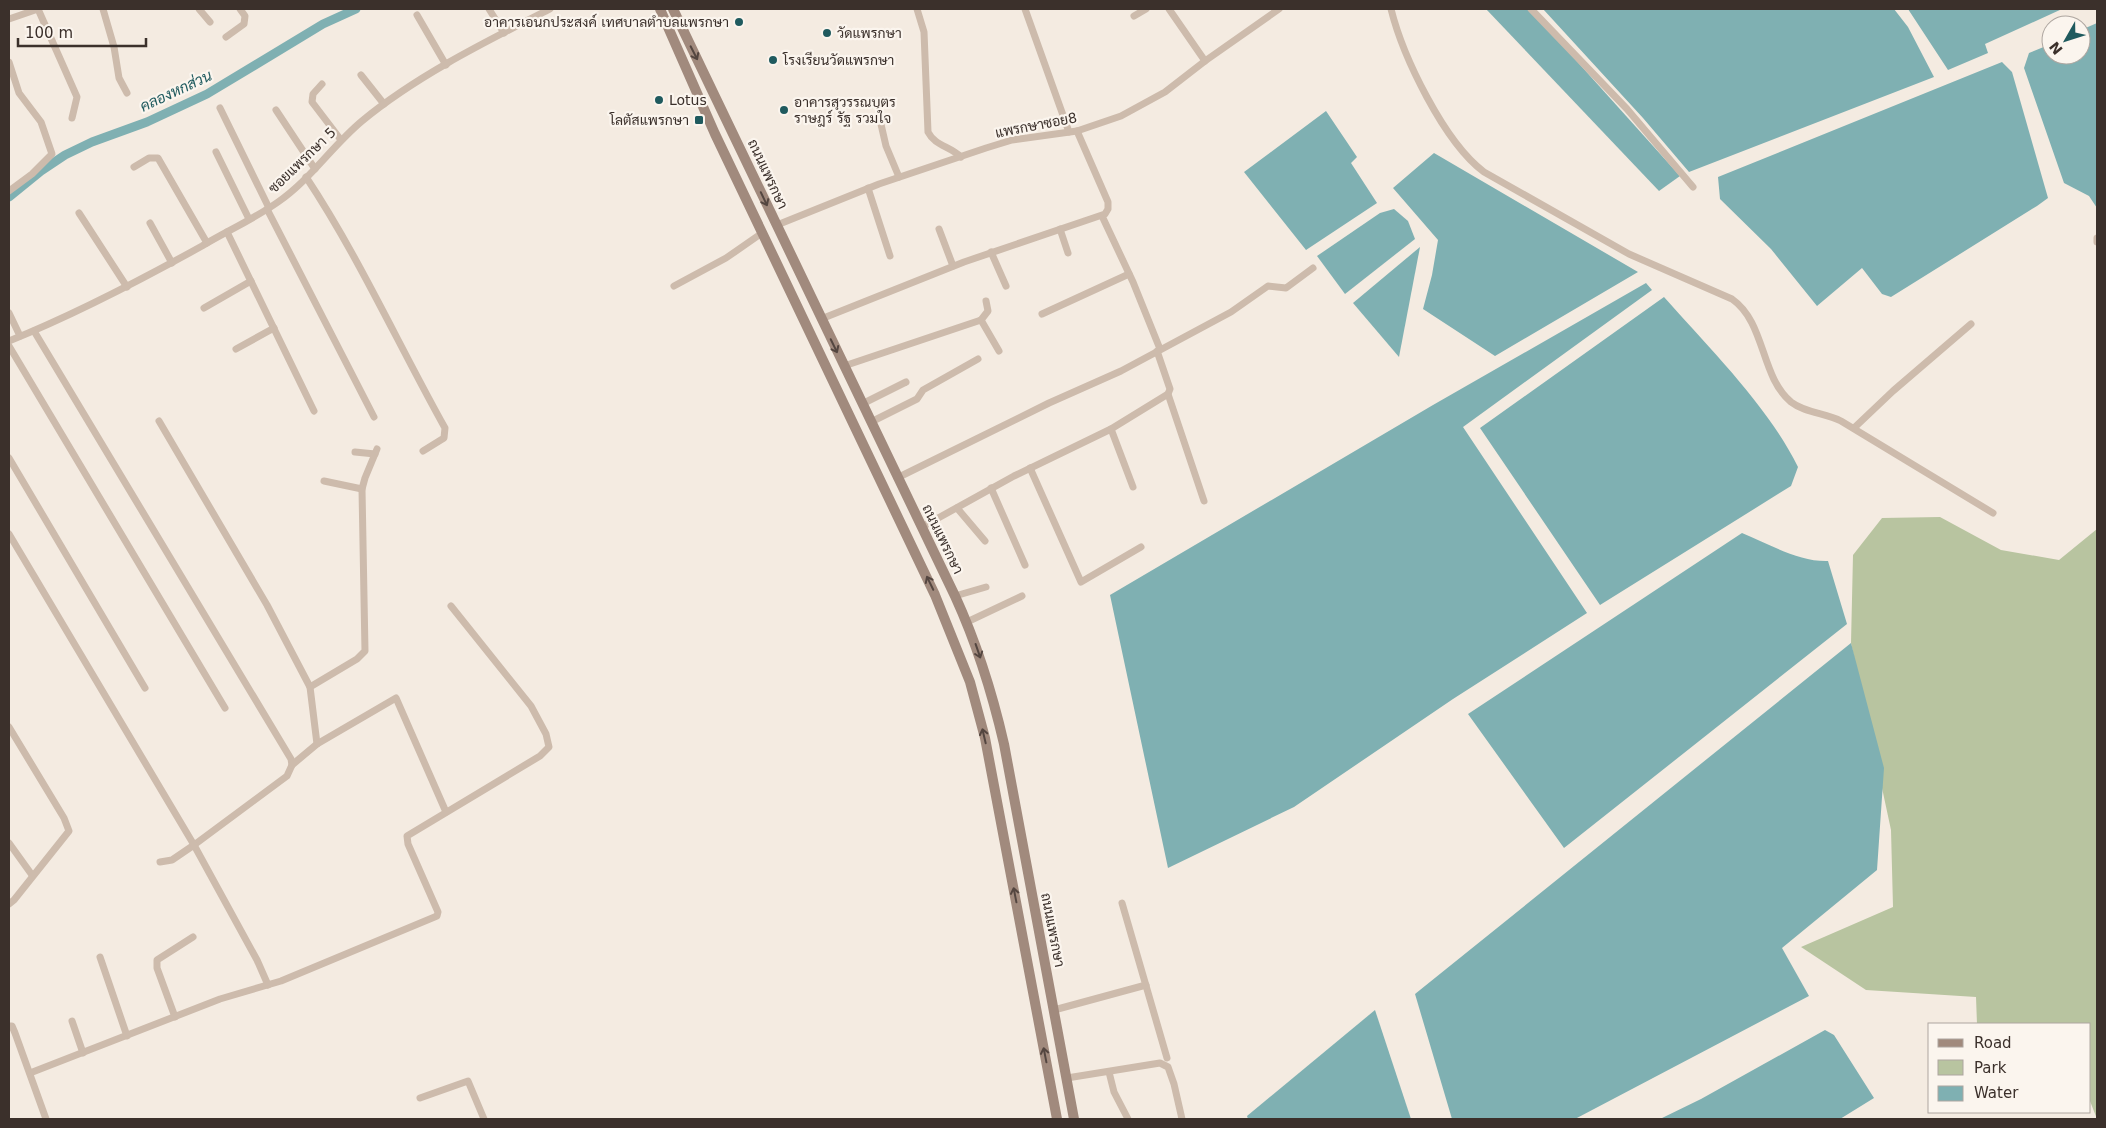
<svg xmlns="http://www.w3.org/2000/svg" width="2106" height="1128" font-family="'DejaVu Sans',Sarabun,sans-serif">
  <rect width="100%" height="100%" fill="#f4ebe1"/>
  <!-- green -->
  <path fill="#b8c4a0" d="M1940 517 2001 550 2059 560 2097 529V1119L2090 1101V1024H1977L1976 997 1866 990 1801 947 1893 907 1891 830 1851 643 1853 555 1882 518Z"/>
  <!-- water -->
  <g fill="#7fb0b2">
    <path d="M1486 9H1530L1680 176 1659 191Z"/>
    <path d="M1543 9H1894L1908 27 1934 77 1689 172 1643 118Z"/>
    <path d="M1908 9H2062L1985 44 1988 53 1948 70Z"/>
    <path d="M2097 23V208L2089 196 2064 183 2024 68 2029 53 2051 44V55H2081V30Z"/>
    <path d="M2002 62 2012 72 2048 198 2037 206 1891 297 1882 294 1862 268 1817 306 1771 249 1720 199 1718 177Z"/>
    <path d="M1326 111 1357 157 1351 163 1377 203 1306 250 1244 172Z"/>
    <path d="M1434 153 1638 272 1495 356 1423 309 1432 275 1438 240 1393 188Z"/>
    <path d="M1394 209 1408 221 1415 239 1345 294 1317 256 1380 213Z"/>
    <path d="M1420 247 1399 357 1353 303Z"/>
    <path d="M1646 283 1652 290 1463 427 1587 613 1453 699 1294 807 1168 868 1110 595 1433 405Z"/>
    <path d="M1664 297C1710 349 1768 406 1798 467L1791 486 1600 605 1480 428Z"/>
    <path d="M1742 533C1769 544 1799 562 1828 561L1847 624 1564 848 1468 714Z"/>
    <path d="M1851 643 1884 768 1877 870 1782 948 1809 996 1575 1119H1452L1415 994Z"/>
    <path d="M1375 1010 1411 1119H1248L1247 1116Z"/>
    <path d="M1825 1030 1834 1035 1874 1098 1840 1119H1660L1701 1099Z"/>
  </g>
  <g fill="none" stroke-linecap="round" stroke-linejoin="round">
    <!-- canal -->
    <path stroke="#7fb0b2" stroke-width="9" d="M9 197 41 171 65 155 92 142 147 122 207 94 323 24 356 9"/>
    <!-- street -->
    <g stroke="#cdbbac" stroke-width="7">
      <path d="M38 9 77 97 72 118"/>
      <path d="M103 9 114 47 119 78 127 93"/>
      <path d="M199 9 210 22"/>
      <path d="M489 9 504 33"/>
      <path d="M917 9 924 32 928 132C935 146 950 146 961 157"/>
      <path d="M1025 9 1069 132"/>
      <path d="M1169 9 1205 61"/>
      <path d="M1391 9C1403 57 1444 142 1484 172L1629 254 1732 299C1766 323 1760 376 1791 402 1805 413 1826 413 1841 421L1993 513"/>
      <path d="M1531 9 1627 109 1693 187"/>
      <path d="M417 15 446 65"/>
      <path d="M1134 16 1146 9"/>
      <path d="M9 19 38 9"/>
      <path d="M226 37 244 24 245 16 240 9"/>
      <path d="M9 62 19 93 41 122 52 154 32 174 9 191"/>
      <path d="M361 75 384 104"/>
      <path d="M322 84 313 94 312 102 341 140"/>
      <path d="M220 108 269 208"/>
      <path d="M276 110 315 169"/>
      <path d="M880 120 886 146 899 177"/>
      <path d="M216 152 249 219"/>
      <path d="M134 167 149 158H158L207 243"/>
      <path d="M306 177C359 257 398 344 445 428L444 438 423 451"/>
      <path d="M868 188 890 256"/>
      <path d="M267 209 374 417"/>
      <path d="M79 213 127 287"/>
      <path d="M1102 216 1133 282 1160 349"/>
      <path d="M150 223 172 263"/>
      <path d="M777 225 879 184 986 148 1012 140 1077 131 1121 116 1165 92 1205 61 1279 9"/>
      <path d="M939 229 953 266"/>
      <path d="M1060 229 1068 253"/>
      <path d="M227 232 314 411"/>
      <path d="M2097 238V242"/>
      <path d="M991 252 1006 286"/>
      <path d="M674 286 726 258 762 233"/>
      <path d="M204 308 251 281"/>
      <path d="M9 313 20 336"/>
      <path d="M1042 314 1129 274"/>
      <path d="M821 319 964 262 1105 214 1108 209V202L1077 131"/>
      <path d="M981 320 988 311 986 301"/>
      <path d="M34 331 291 759 292 765 287 776 194 845 172 860 160 862"/>
      <path d="M9 341C76 314 139 281 202 246 227 231 254 219 278 202 310 180 332 146 362 121 416 76 487 41 550 9"/>
      <path d="M9 346 225 708"/>
      <path d="M236 349 274 328"/>
      <path d="M844 366 981 320 999 351"/>
      <path d="M1168 394 1204 501"/>
      <path d="M862 404 906 382"/>
      <path d="M159 421 267 605 310 687 317 744"/>
      <path d="M871 422 917 399 923 390 978 359"/>
      <path d="M1854 428 1893 391 1971 324"/>
      <path d="M1111 429 1133 487"/>
      <path d="M355 452 375 454"/>
      <path d="M9 458 145 688"/>
      <path d="M1030 468 1081 582 1141 547"/>
      <path d="M897 478 1049 403 1121 371 1231 312 1268 286 1286 288 1313 268"/>
      <path d="M324 481 362 489"/>
      <path d="M991 488 1025 565"/>
      <path d="M957 508 985 541"/>
      <path d="M922 527 1014 476 1111 429 1168 394 1170 389 1157 351"/>
      <path d="M9 534 194 845 257 960 268 985"/>
      <path d="M955 596 986 587"/>
      <path d="M967 622 1022 596"/>
      <path d="M310 687 357 659 365 651 362 489 365 478 377 449"/>
      <path d="M9 727 64 818 69 831 14 900 9 904"/>
      <path d="M292 765 317 744 396 698 446 812"/>
      <path d="M9 843 32 875"/>
      <path d="M1122 903 1167 1058"/>
      <path d="M100 957 127 1036"/>
      <path d="M1054 1010 1146 985"/>
      <path d="M175 1017 157 968V960L193 937"/>
      <path d="M72 1021 83 1053"/>
      <path d="M9 1026H12L15 1033 46 1119"/>
      <path d="M1109 1072 1114 1092 1128 1119"/>
      <path d="M30 1073 220 999 281 981 437 916 438 912 408 844 407 836 540 756 549 747 546 734 531 706 451 606"/>
      <path d="M1067 1078 1160 1063 1168 1067 1174 1084 1182 1119"/>
      <path d="M420 1098 468 1081 484 1119"/>
    </g>
    <!-- secondary -->
    <g stroke="#a18a7d" stroke-width="10">
      <path d="M660 9 715 134 935 595 970 682 985 738 1057 1119"/>
      <path d="M673 9 955 596C977 644 992 692 1004 744L1074 1119"/>
    </g>
  </g>
  <!-- one-way arrows -->
  <defs><path id="oneway-shaft" d="M-6 0H5M1.5-3L5.5 0L1.5 3" fill="none" stroke-width="1.6" stroke-linecap="round" stroke-linejoin="round" transform="scale(1.25)"/></defs>
  <g stroke="#544640">
    <use href="#oneway-shaft" transform="translate(694 53) rotate(63)"/>
    <use href="#oneway-shaft" transform="translate(764 199) rotate(65)"/>
    <use href="#oneway-shaft" transform="translate(834 346) rotate(64)"/>
    <use href="#oneway-shaft" transform="translate(930 583) rotate(-116)"/>
    <use href="#oneway-shaft" transform="translate(978 651) rotate(71)"/>
    <use href="#oneway-shaft" transform="translate(984 736) rotate(-103)"/>
    <use href="#oneway-shaft" transform="translate(1015 895) rotate(-101)"/>
    <use href="#oneway-shaft" transform="translate(1045 1055) rotate(-101)"/>
  </g>
  <!-- markers -->
  <g fill="#1f5a5e" stroke="#fbf5ee" stroke-width="2">
    <circle cx="739" cy="22" r="5"/>
    <circle cx="827" cy="33" r="5"/>
    <circle cx="773" cy="60" r="5"/>
    <circle cx="659" cy="100" r="5"/>
    <circle cx="784" cy="110" r="5"/>
    <rect x="694" y="115" width="10" height="10" rx="2.5"/>
  </g>
  <g text-anchor="middle" dominant-baseline="central" stroke-width="4.5" stroke-linejoin="round" paint-order="stroke">
    <!-- poi labels -->
    <g font-size="14" fill="#3b302b" stroke="#fbf5ee" text-anchor="start">
      <text x="729" y="22" text-anchor="end">อาคารเอนกประสงค์ เทศบาลตำบลแพรกษา</text>
      <text x="837" y="33">วัดแพรกษา</text>
      <text x="783" y="60">โรงเรียนวัดแพรกษา</text>
      <text x="669" y="100">Lotus</text>
      <text x="794" y="102">อาคารสุวรรณบุตร<tspan x="794" dy="16">ราษฎร์ รัฐ รวมใจ</tspan></text>
      <text x="689" y="120" text-anchor="end">โลตัสแพรกษา</text>
    </g>
    <!-- street labels -->
    <g font-size="14" fill="#3b302b" stroke="#fbf5ee">
      <text transform="translate(1036 125) rotate(-11)">แพรกษาซอย8</text>
      <text transform="translate(302 160) rotate(-44)">ซอยแพรกษา 5</text>
      <text transform="translate(768 174) rotate(65)">ถนนแพรกษา</text>
      <text transform="translate(943 539) rotate(64)">ถนนแพรกษา</text>
      <text transform="translate(1053 930) rotate(79)">ถนนแพรกษา</text>
    </g>
    <!-- water labels -->
    <g font-size="15" font-style="italic" fill="#1f5a5e" stroke="#fbf5ee">
      <text transform="translate(176 91) rotate(-25)">คลองหกส่วน</text>
    </g>
  </g>
  <!-- border -->
  <rect width="2106" height="1128" fill="none" stroke="#3b302b" stroke-width="20"/>
  <!-- legend -->
  <rect x="1928" y="1023" width="162" height="90" fill="#fbf5ee" stroke="#aea6a0"/>
  <rect x="1938" y="1039" width="25" height="8" fill="#a18a7d" stroke="#aea6a0"/>
  <text x="1974" y="1048" font-size="15" fill="#3b302b">Road</text>
  <rect x="1938" y="1060" width="25" height="15" fill="#b8c4a0" stroke="#aea6a0"/>
  <text x="1974" y="1073" font-size="15" fill="#3b302b">Park</text>
  <rect x="1938" y="1086" width="25" height="15" fill="#7fb0b2" stroke="#aea6a0"/>
  <text x="1974" y="1098" font-size="15" fill="#3b302b">Water</text>
  <!-- north arrow -->
  <g transform="translate(2066 40) rotate(231)"><circle r="24" fill="#fbf5ee" stroke="#aea6a0"/>
  <path d="M0-4L9 19L0 12L-9 19Z" fill="#1f5a5e"/>
  <text y="-8" font-size="14" font-weight="bold" text-anchor="middle" fill="#3b302b">N</text>
  </g>
  <!-- scale -->
  <path d="M18 38v8h128v-8" fill="none" stroke="#3b302b" stroke-width="2.5"/>
  <text x="25" y="38" font-size="15" fill="#3b302b" stroke="#fbf5ee" stroke-width="4" paint-order="stroke">100 m</text>
</svg>
